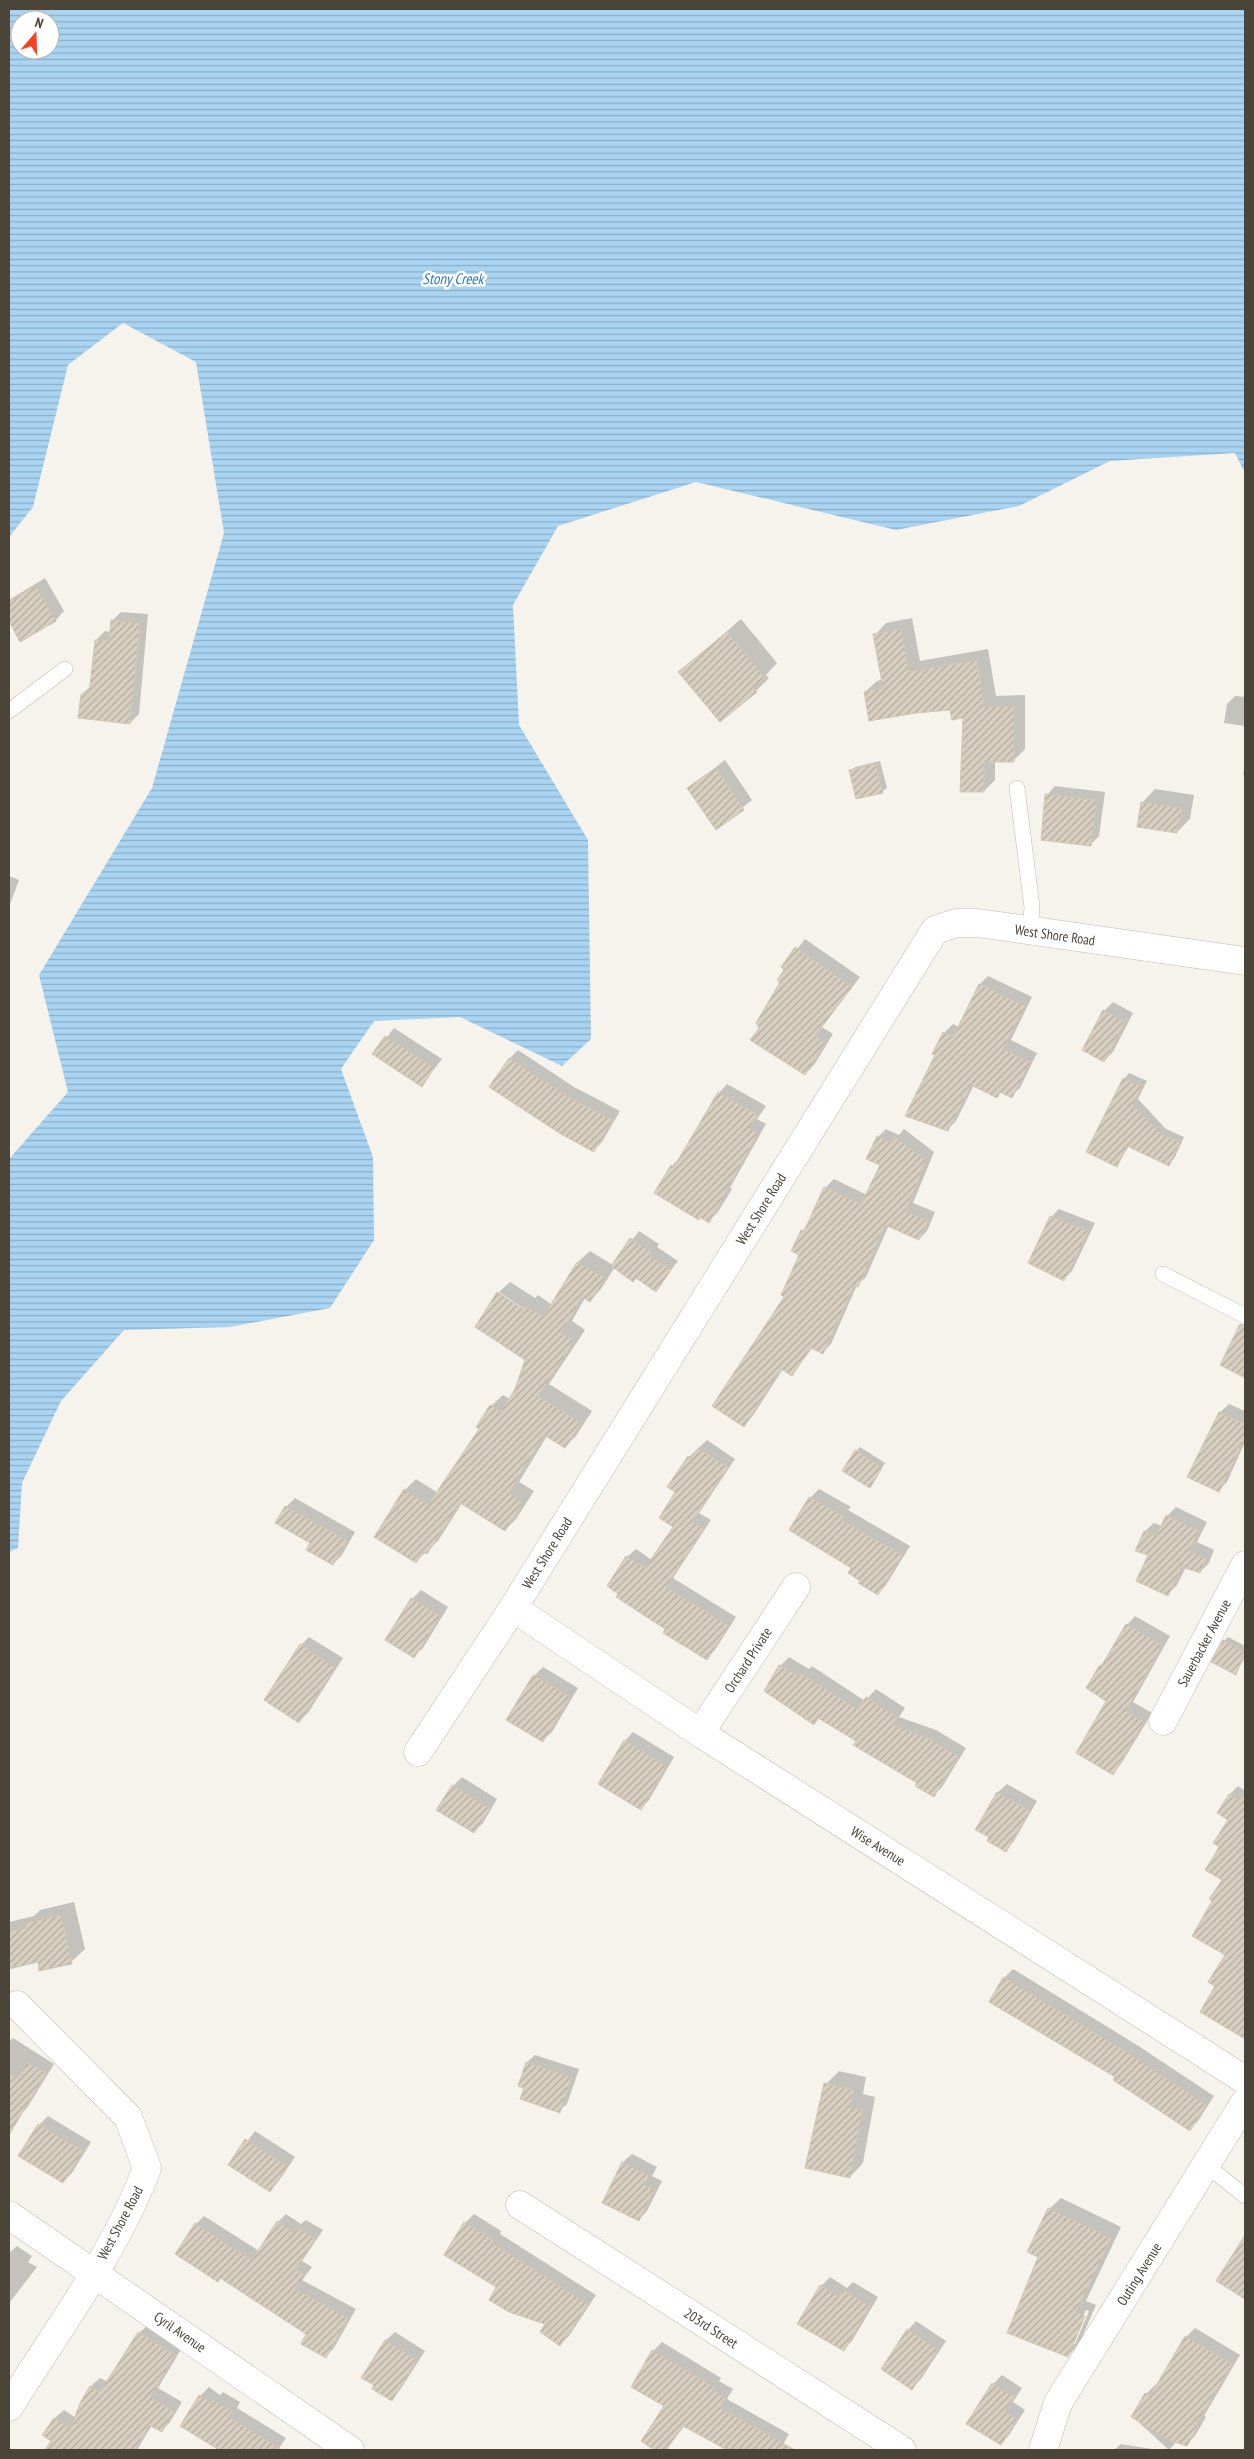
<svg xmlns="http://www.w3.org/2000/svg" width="1254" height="2459" font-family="'PT Sans Narrow',sans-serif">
  <defs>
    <pattern id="water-rules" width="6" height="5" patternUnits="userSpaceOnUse" patternTransform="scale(1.25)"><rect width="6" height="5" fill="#a9d4f2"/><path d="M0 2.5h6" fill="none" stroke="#8caec5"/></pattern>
    <pattern id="building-hatch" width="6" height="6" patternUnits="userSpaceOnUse" patternTransform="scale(1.25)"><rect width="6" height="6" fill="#d8cfc1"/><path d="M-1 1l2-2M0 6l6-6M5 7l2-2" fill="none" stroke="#b1aa9e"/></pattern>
  </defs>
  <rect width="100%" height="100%" fill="#f6f3ec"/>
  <!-- water -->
  <path fill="url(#water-rules)" fill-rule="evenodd" d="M9 9H1245V473L1235 453 1110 461 1019 506 896 530 696 482 558 526 513 605 519 725 588 840 591 1039 562 1066 460 1017 374 1021 341 1069 373 1157 374 1240 330 1308 230 1327 124 1330 61 1401 22 1483 18 1548 9 1552V1159L68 1092 39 975 152 788 224 533 196 362 123 323 68 365 33 507 9 537ZM20 20H50V50H20Z"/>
  <!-- shadow -->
  <g fill="#0003" fill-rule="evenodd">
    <path d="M45 578 64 611 56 620 21 640 9 618V600Z"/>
    <path d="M121 612 148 614 139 714 130 723 82 694 92 685 96 640 105 631 111 632 112 621Z"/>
    <path d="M912 618 920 661 988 649 996 696 1025 695V749L1014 760H995V780L984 791 965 717 951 709 865 692 877 681 883 679 875 635 886 623Z"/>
    <path d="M741 619 777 663 766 675 769 678 756 691 680 672Z"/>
    <path d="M1235 696 1245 697V726L1224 723 1227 704Z"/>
    <path d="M725 760 752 800 716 828 688 788Z"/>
    <path d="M880 761 887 788 882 792 851 771 855 767Z"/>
    <path d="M1245 762V775H1243Z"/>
    <path d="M1055 786 1105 792 1099 836 1090 845 1047 795Z"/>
    <path d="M1155 789 1194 795 1190 819 1177 832 1142 803Z"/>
    <path d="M9 876 19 880 9 907Z"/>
    <path d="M805 939 860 977 822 1027 833 1034 814 1065 805 1074 760 1028 782 982 786 969 783 967Z"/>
    <path d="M988 976 1032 997 1011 1040 1037 1053 1020 1088 1011 1096 1002 1091 997 1096 974 1085 956 1121 948 1129 936 1054 934 1053 944 1033 953 1024 959 1027 980 984Z"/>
    <path d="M1113 1002 1133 1013 1113 1052 1104 1061V1011Z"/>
    <path d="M394 1028 442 1059 421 1086 374 1054Z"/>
    <path d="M518 1050 574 1087 620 1111 602 1142 593 1151 491 1086 510 1058Z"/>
    <path d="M1129 1073 1147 1081 1138 1099 1166 1129 1184 1137 1174 1159 1168 1164 1129 1146 1117 1165 1124 1079Z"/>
    <path d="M727 1084 766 1106 757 1119 766 1124 730 1188 732 1189 718 1212 709 1221 672 1166 680 1157 719 1093Z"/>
    <path d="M886 1129 899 1135 904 1129 934 1152 913 1203 935 1212 927 1231 919 1239 889 1225 866 1277 857 1285 831 1344 823 1352 813 1347 792 1374 783 1369 752 1417 744 1425 800 1254 802 1231 807 1226 825 1188 834 1179 867 1195 882 1165 878 1137Z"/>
    <path d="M1059 1209 1095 1223 1072 1271 1064 1279 1051 1217Z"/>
    <path d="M639 1231 659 1244 657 1247 678 1261 656 1290 636 1277 615 1267 601 1289 590 1301 585 1298 572 1321 585 1330 549 1384 592 1411 576 1436 565 1447 547 1436 519 1482 534 1491 516 1519 505 1530 462 1503 438 1541 415 1562 405 1490 416 1479 438 1493 480 1428 478 1427 491 1406 503 1395 510 1399 516 1390 527 1360 476 1327 499 1292V1295L528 1314 529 1312 499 1292 510 1282 535 1298 538 1295 552 1305 578 1262 590 1251 613 1265Z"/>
    <path d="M1229 1404 1245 1411V1442L1227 1482 1218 1491 1189 1476 1220 1412Z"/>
    <path d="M707 1440 735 1459 699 1513 711 1520 673 1578 736 1617 715 1650 707 1658 667 1629 627 1557 636 1549 652 1560 675 1526 677 1492 689 1457Z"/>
    <path d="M860 1447 885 1463 870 1487 856 1451Z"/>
    <path d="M819 1489 851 1507 848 1510 910 1546 886 1585 878 1594 862 1580 810 1498Z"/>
    <path d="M295 1498 355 1532 342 1555 333 1564 312 1543 286 1507Z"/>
    <path d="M1176 1507 1207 1522 1197 1542 1214 1550 1209 1563 1200 1572 1186 1567 1177 1585 1168 1594 1150 1554 1137 1550 1145 1531 1154 1523 1162 1526 1167 1516Z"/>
    <path d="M421 1590 448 1607 423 1648 414 1656 412 1599Z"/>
    <path d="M1135 1616 1170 1636 1133 1702 1152 1713 1121 1764 1113 1773 1108 1701 1100 1667 1106 1660 1127 1625Z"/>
    <path d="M309 1637 343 1658 308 1713 299 1721 301 1645Z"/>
    <path d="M1228 1637 1245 1646V1658L1235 1673 1224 1641Z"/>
    <path d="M789 1657 809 1669 812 1666 865 1701 876 1689 905 1708 899 1717 936 1730 966 1748 942 1787 934 1795 857 1740 819 1718 813 1723 766 1690 780 1666Z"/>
    <path d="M543 1667 578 1688 552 1732 543 1740 534 1676Z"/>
    <path d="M633 1732 674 1757 649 1800 641 1809 625 1741Z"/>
    <path d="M462 1777 497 1799 483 1823 474 1832 453 1786Z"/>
    <path d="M1007 1784 1037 1801 1014 1841 1006 1850 977 1829 998 1792Z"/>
    <path d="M1238 1786 1245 1791V2037L1201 2011 1217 1986 1226 1954 1221 1846 1230 1819 1219 1812 1230 1794Z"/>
    <path d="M74 1902 85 1949 71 1962 39 1961 9 1966V1922L34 1916 40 1910Z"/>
    <path d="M1013 1969 1137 2045 1214 2096 1198 2121 1189 2130 1116 2077 1004 1978Z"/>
    <path d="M13 2038 54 2064 27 2108 18 2117 9 2111V2042Z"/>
    <path d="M535 2055 579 2069 567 2104 559 2111 527 2062Z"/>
    <path d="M839 2071 866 2077 863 2094 875 2097 863 2163 850 2177 826 2084Z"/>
    <path d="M48 2116 91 2142 72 2173 63 2182 39 2125Z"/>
    <path d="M255 2131 295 2157 278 2182 270 2191 230 2164Z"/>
    <path d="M632 2154 657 2167 652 2176 662 2181 647 2211 638 2220 603 2203 623 2162Z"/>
    <path d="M1061 2198 1121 2227 1086 2301 1096 2305 1079 2344 1068 2356 1039 2257 1049 2209ZM1086 2310 1089 2311 1075 2344H1072Z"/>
    <path d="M286 2214 301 2224 306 2220 323 2230 302 2261 312 2267 302 2280 356 2309 334 2348 326 2356 308 2334 196 2224 204 2216 259 2251 278 2222Z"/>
    <path d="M474 2214 501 2231 500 2234 596 2295 569 2336 560 2344 547 2324 498 2287 446 2254 465 2223Z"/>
    <path d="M1242 2245 1245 2247V2298L1218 2281 1233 2254Z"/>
    <path d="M17 2246 32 2256 28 2262 37 2267 10 2302 9 2253Z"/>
    <path d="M830 2277 847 2288 853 2282 878 2297 852 2341 843 2350 821 2286Z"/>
    <path d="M916 2321 946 2341 921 2379 912 2388 908 2330Z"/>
    <path d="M148 2325 183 2346 158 2388 182 2402 170 2422 162 2431 152 2425 137 2450H47L53 2441 43 2435 55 2418 64 2410 76 2418 91 2386 100 2378 108 2382 139 2333Z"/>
    <path d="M1195 2328 1240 2355 1204 2416 1206 2417 1195 2436 1186 2445 1178 2440 1169 2450 1133 2417 1146 2394 1155 2385 1157 2386 1186 2337Z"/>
    <path d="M395 2332 425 2351 400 2390 392 2399 363 2377 386 2340Z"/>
    <path d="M662 2342 721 2378 719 2381 733 2389 727 2399 789 2434 780 2450H728L685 2425 666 2450H656L643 2441 666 2406 633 2386 653 2351Z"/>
    <path d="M1002 2375 1022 2388 1013 2402 1025 2410 1009 2435 1001 2444 993 2384Z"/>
    <path d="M209 2387 220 2395 223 2392 240 2402 237 2408 286 2438 278 2450H222L181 2426 200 2396Z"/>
    <path d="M1121 2444 1158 2450H1114Z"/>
  </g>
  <!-- building -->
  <g fill="url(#building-hatch)" stroke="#d3c7b4">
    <path d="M36 586 56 621 20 642 9 621V601Z"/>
    <path d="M111 620 140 623 130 724 78 718 81 694H89L95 640 109 641Z"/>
    <path d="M901 629 909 672 977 660 984 707 1014 706V762H984V792H960L963 718 952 720 950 710 916 713 869 721 864 692 883 688 873 634Z"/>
    <path d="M727 632 765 678 753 688 757 692 720 722 678 672Z"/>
    <path d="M876 764 883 793 856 799 849 770Z"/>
    <path d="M716 768 744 810 716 830 687 788Z"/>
    <path d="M1045 794 1097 800 1091 846 1041 840Z"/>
    <path d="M1141 802 1182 808 1177 833 1137 827Z"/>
    <path d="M795 947 852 987 815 1036 825 1043 805 1075 750 1040 759 1028 756 1023 780 982 777 980 784 970 781 967Z"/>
    <path d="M979 984 1025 1006 1003 1049 1030 1062 1012 1098 1000 1092 997 1098 971 1085 948 1131 905 1116 935 1055 932 1054 943 1032 953 1037Z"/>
    <path d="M1103 1010 1125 1022 1104 1062 1082 1050Z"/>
    <path d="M385 1036 434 1068 422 1087 372 1054Z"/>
    <path d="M509 1058 565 1095 612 1120 594 1152 559 1133 489 1087Z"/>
    <path d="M1123 1078 1142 1087 1133 1105 1161 1134 1180 1142 1169 1166 1127 1146 1117 1167 1086 1152Z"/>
    <path d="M718 1092 758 1115 749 1128 758 1133 709 1223 700 1217 699 1220 654 1193 671 1165 674 1167Z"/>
    <path d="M877 1136 892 1143 895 1137 926 1160 906 1211 928 1221 919 1240 885 1225 858 1287 854 1286 823 1354 811 1348 792 1376 781 1369 744 1427 712 1406 784 1297 781 1295 799 1255 791 1251 801 1230 804 1231 824 1187 861 1204 880 1165 866 1159Z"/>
    <path d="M1050 1216 1088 1231 1064 1281 1028 1263Z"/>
    <path d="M630 1238 652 1253 650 1256 671 1270 656 1292 636 1278 633 1282 611 1266Z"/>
    <path d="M577 1262 605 1278 590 1302 582 1297 561 1333 574 1341 538 1396 581 1423 565 1448 544 1435 509 1493 523 1503 505 1531 460 1503 427 1554 423 1552 416 1563 374 1537 404 1489 428 1505 479 1429 476 1427 490 1405 501 1412 515 1389 525 1360 475 1327 497 1292 523 1309 526 1306 543 1317Z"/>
    <path d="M1240 1324 1245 1325V1378L1220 1365Z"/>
    <path d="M1219 1412 1245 1424V1439L1219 1492 1187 1477Z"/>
    <path d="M698 1448 728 1467 692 1522 704 1528 666 1587 729 1626 707 1660 663 1633 665 1629 616 1597 618 1594 607 1586 626 1556 645 1568 673 1527 659 1518 675 1492 667 1487 688 1456 691 1458Z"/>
    <path d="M855 1450 882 1468 870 1488 842 1471Z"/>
    <path d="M809 1497 843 1516 841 1520 902 1555 878 1595 858 1583 860 1581 848 1573 851 1568 789 1530Z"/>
    <path d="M285 1506 347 1541 333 1565 306 1550 310 1543 275 1523Z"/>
    <path d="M1166 1515 1199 1531 1189 1551 1206 1559 1200 1573 1182 1567 1168 1596 1136 1581 1148 1555 1135 1551 1144 1531 1156 1536Z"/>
    <path d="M411 1598 440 1616 414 1658 385 1640Z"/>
    <path d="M1126 1624 1162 1645 1126 1711 1144 1722 1113 1775 1076 1753 1106 1701 1086 1688 1099 1666 1102 1665Z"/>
    <path d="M1223 1640 1245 1652 1236 1675 1211 1662Z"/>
    <path d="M300 1644 335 1668 299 1723 264 1700Z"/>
    <path d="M779 1665 800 1677 802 1674 858 1710 866 1697 897 1717 892 1725 928 1738 958 1756 934 1797 915 1786 917 1783 853 1745 856 1741 818 1718 814 1725 764 1691Z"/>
    <path d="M533 1675 570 1697 543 1742 506 1720Z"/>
    <path d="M624 1740 666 1766 641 1810 598 1784Z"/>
    <path d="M452 1785 490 1809 474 1833 436 1810Z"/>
    <path d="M1245 1791V2039L1200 2012 1215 1986 1208 1982 1225 1955 1192 1936 1212 1901 1209 1899 1222 1880 1205 1870 1219 1847 1213 1843 1228 1820 1217 1813 1229 1794 1240 1800Z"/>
    <path d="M997 1792 1030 1811 1006 1852 987 1841 989 1837 975 1830Z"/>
    <path d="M61 1915 72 1964 39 1971 38 1962 9 1969V1932L26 1928 25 1923Z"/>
    <path d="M1003 1977 1128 2053 1206 2105 1190 2131 1113 2080 1115 2077 989 2002Z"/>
    <path d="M27 2062 46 2073 9 2135V2073L17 2079Z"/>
    <path d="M526 2062 572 2077 560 2113 520 2099 524 2088 518 2086Z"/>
    <path d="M824 2083 854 2090 850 2107 862 2110 850 2178 805 2168Z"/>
    <path d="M38 2124 83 2151 63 2183 18 2156Z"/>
    <path d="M245 2139 287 2166 270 2192 228 2165Z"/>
    <path d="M622 2162 649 2176 644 2185 654 2190 639 2221 602 2203Z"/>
    <path d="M1048 2208 1111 2238 1076 2312 1085 2316 1068 2357 1007 2333 1038 2257 1027 2252Z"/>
    <path d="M277 2221 293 2233 297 2227 315 2239 295 2269 305 2276 295 2289 348 2318 326 2358 301 2344 306 2334 220 2278 218 2282 175 2254 195 2223 252 2260Z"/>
    <path d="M464 2222 493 2240 492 2243 588 2304 560 2346 540 2332 545 2324 509 2312 489 2300 496 2287 444 2255Z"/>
    <path d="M1245 2235V2299L1216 2281Z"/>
    <path d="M820 2285 839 2297 843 2290 870 2306 844 2351 797 2324Z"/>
    <path d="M907 2329 938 2350 912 2390 881 2369Z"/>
    <path d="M138 2332 175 2355 150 2397 174 2411 162 2432 149 2425 135 2450H45L51 2441 42 2435 54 2418 71 2428 80 2403 90 2386 100 2392Z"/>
    <path d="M1185 2336 1232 2364 1196 2425 1198 2427 1187 2446 1171 2441 1131 2417 1145 2393 1150 2396Z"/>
    <path d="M385 2340 417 2360 392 2401 372 2389 374 2385 361 2378Z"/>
    <path d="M652 2350 714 2387 712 2390 725 2398 720 2408 795 2450H727L683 2426 666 2450H654L641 2441 664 2406 631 2387Z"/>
    <path d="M992 2383 1014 2397 1005 2412 1017 2419 1001 2445 966 2424Z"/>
    <path d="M199 2395 211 2403 213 2400 232 2411 229 2417 282 2450H219L180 2426Z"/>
  </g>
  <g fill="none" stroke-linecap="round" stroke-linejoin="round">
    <!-- service casing -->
    <g stroke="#c2bbae" stroke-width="16">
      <g id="service">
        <path d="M9 711 65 669"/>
        <path d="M1017 788 1032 907 1030 932"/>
        <path d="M1163 1274 1245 1316"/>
        <path d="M1206 2165 1245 2196"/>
      </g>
    </g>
    <!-- minor casing -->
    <g stroke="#c2bbae" stroke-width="29">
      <g id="minor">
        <path d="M513 1608 700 1733 1245 2080"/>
        <path d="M1163 1721 1245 1565"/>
        <path d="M700 1733 796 1587"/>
        <path d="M418 1752 513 1608 935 930 956 923H978L1245 961"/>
        <path d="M520 2205 902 2450"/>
        <path d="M9 2215 350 2450"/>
        <path d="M9 2407C56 2332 116 2251 147 2168L128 2117 17 2005"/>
        <path d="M1043 2450 1058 2403 1245 2102"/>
      </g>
    </g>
    <!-- service -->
    <use href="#service" stroke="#fff" stroke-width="15"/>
    <!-- minor -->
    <use href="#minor" stroke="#fff" stroke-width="28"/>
  </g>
  <g text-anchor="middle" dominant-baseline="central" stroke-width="5" stroke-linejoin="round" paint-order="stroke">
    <!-- street labels -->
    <g font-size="14" fill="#4b4439" stroke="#fff">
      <text transform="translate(1055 935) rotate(8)">West Shore Road</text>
      <text transform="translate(761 1209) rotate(-58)">West Shore Road</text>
      <text transform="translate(547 1553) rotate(-58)">West Shore Road</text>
      <text transform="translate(1204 1643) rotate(-62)">Sauerbacker Avenue</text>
      <text transform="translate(748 1660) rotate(-57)">Orchard Private</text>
      <text transform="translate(878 1846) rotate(32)">Wise Avenue</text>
      <text transform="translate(120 2223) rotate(-62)">West Shore Road</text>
      <text transform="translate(1139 2274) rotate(-58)">Outing Avenue</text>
      <text transform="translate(711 2328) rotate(33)">203rd Street</text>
      <text transform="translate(180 2332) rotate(35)">Cyril Avenue</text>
    </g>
    <!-- water labels -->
    <g font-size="15" font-style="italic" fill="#2e7ab2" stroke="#fff">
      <text x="453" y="278">Stony Creek</text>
    </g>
  </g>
  <!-- border -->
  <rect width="1254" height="2459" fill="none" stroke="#4b4439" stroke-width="20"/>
  <!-- north arrow -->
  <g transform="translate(35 35) rotate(19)"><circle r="24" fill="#ffffff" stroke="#b7b4b0"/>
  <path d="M0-4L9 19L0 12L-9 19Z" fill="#fc3f1d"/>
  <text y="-8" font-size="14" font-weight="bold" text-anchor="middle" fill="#4b4439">N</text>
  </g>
</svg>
